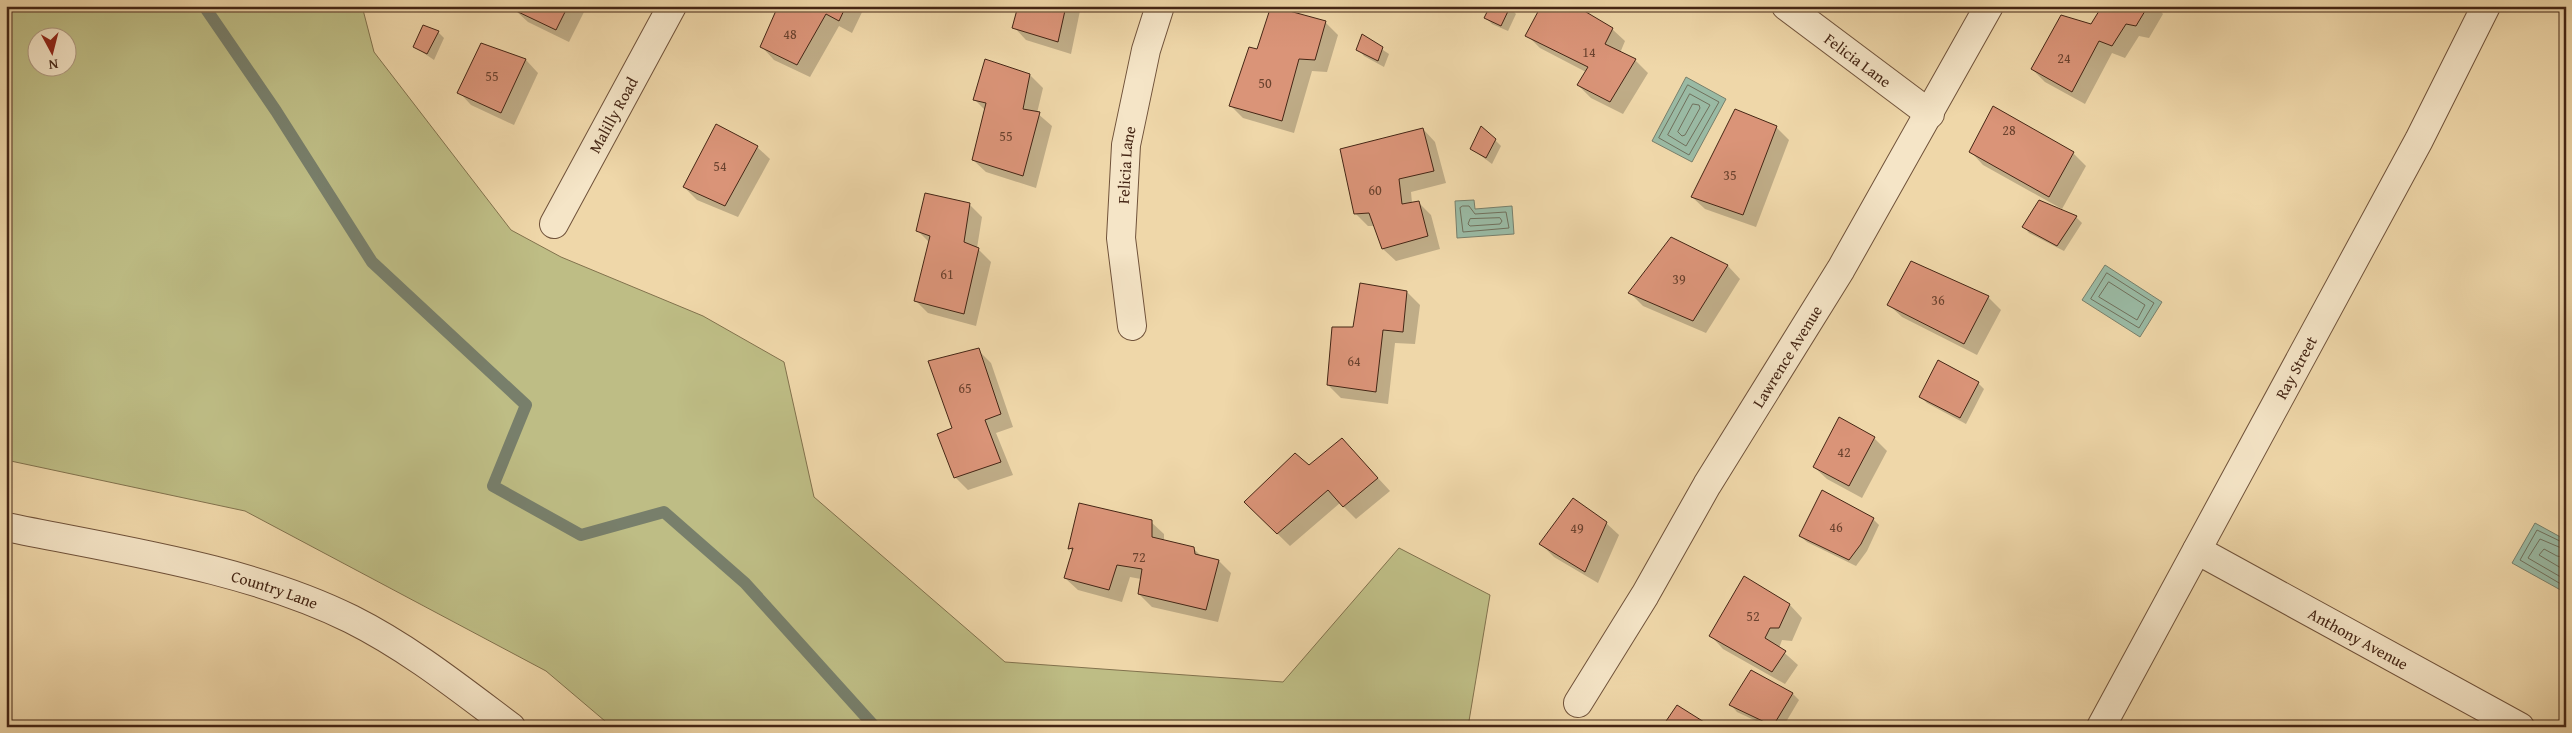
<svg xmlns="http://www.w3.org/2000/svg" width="2572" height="733" font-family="'Gentium Book Plus',serif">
  <rect width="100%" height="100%" fill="#efd7a9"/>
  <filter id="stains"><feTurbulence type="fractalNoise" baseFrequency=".004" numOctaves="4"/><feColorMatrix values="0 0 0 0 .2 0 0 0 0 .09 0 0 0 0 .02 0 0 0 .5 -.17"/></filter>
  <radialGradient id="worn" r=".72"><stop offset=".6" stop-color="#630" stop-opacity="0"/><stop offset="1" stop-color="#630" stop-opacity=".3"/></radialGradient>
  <!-- green -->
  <path fill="#bebd85" stroke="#82724d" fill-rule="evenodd" d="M6 6H362L374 52 511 230 561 257 703 316 784 362 814 497 1005 662 1283 682 1399 548 1490 595 1468 727H612L546 671 245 511 6 460ZM38 38H68V68H38Z"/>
  <!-- water -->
  <g fill="#9abaa4" stroke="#787f6b">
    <path d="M1686 77 1726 99 1692 162 1652 141Z"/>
    <path d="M1474 200 1475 209 1512 206 1514 234 1457 238 1455 201Z"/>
    <path d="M2105 265 2162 302 2140 337 2082 300Z"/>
    <path d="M2535 523 2566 540V593L2512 563Z"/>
  </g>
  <!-- shadow -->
  <g fill="#0003">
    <path d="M517 6H587L569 42 528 22 515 10Z"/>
    <path d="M780 6H865L852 33 839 26 810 77 774 60 762 47Z"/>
    <path d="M1019 6H1081L1071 54 1026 40 1014 27Z"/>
    <path d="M1492 6H1508L1516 14 1508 31 1492 24 1486 18Z"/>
    <path d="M2097 6H2156L2163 14 2149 38 2139 36 2125 58 2112 53 2085 104 2045 82 2032 69 2091 26 2101 11Z"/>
    <path d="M1325 22 1338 35 1327 72 1312 71 1294 133 1243 118 1230 105 1257 51Z"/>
    <path d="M1612 29 1625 41 1620 53 1635 60 1648 73 1623 114 1591 98 1578 85 1586 72 1540 48 1527 35Z"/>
    <path d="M438 32 444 38 434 60 415 47Z"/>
    <path d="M1362 36 1389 54 1384 67 1364 56 1358 49Z"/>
    <path d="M482 44 526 60 538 73 514 125 471 105 459 92Z"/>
    <path d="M986 60 1030 75 1043 88 1037 113 1052 126 1036 188 986 172 973 160 985 110 975 100Z"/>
    <path d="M1776 127 1789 140 1756 227 1705 209 1692 197Z"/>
    <path d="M1423 129 1435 142 1446 183 1411 192 1412 203 1418 202 1431 215 1440 249 1396 261 1383 249 1375 226H1368L1355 213Z"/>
    <path d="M1495 140 1501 146 1492 164 1472 149Z"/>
    <path d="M757 147 770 159 738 217 697 200 684 187Z"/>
    <path d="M1971 152 2073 153 2086 166 2062 209 1983 165Z"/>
    <path d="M969 204 982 217 977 248 991 262 976 326 928 313 915 300 930 243 918 231Z"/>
    <path d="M2076 217 2082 223 2064 251 2029 233 2023 226Z"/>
    <path d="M1671 238 1728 266 1740 279 1706 333 1643 306 1630 293Z"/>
    <path d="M1407 292 1420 305 1415 344 1395 343 1388 404 1341 398 1328 385 1354 328Z"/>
    <path d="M1988 297 2001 310 1977 355 1902 317 1889 305Z"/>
    <path d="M978 350 991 363 1013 427 996 433 1013 475 968 490 955 477Z"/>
    <path d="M1978 383 1984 389 1966 424 1927 403 1920 396Z"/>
    <path d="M1874 438 1887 451 1862 498 1827 479 1814 467Z"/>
    <path d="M1354 452 1390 491 1356 519 1340 503 1290 546 1245 502 1309 467Z"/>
    <path d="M1873 519 1879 525 1867 551 1856 566 1807 542 1800 536Z"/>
    <path d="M1151 522 1164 534V541L1193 548 1202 557 1219 561 1231 573 1218 622 1152 607 1139 594 1141 579 1130 577 1122 602 1078 590 1065 578 1073 552 1070 548Z"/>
    <path d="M1606 523 1619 535 1598 583 1554 557 1541 544Z"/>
    <path d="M1744 578 1790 605 1802 618 1792 641 1782 640 1779 648 1798 665 1785 684 1723 649 1711 636Z"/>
    <path d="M1793 694 1799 700 1783 727H1769L1737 712 1731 705Z"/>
  </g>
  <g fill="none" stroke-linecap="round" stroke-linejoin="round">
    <!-- shore -->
    <g stroke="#70705c" stroke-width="1">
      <path d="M1688 85 1719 102 1689 155 1659 138Z"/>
      <path d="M1690 94 1710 105 1686 146 1668 135Z"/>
      <path d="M1693 104 1699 105 1700 108 1685 135 1682 136 1678 132Z"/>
      <path d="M1463 206H1469L1475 214 1506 212 1509 228 1463 232 1460 208Z"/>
      <path d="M1500 218 1502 221 1500 224 1470 226 1468 224 1470 219Z"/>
      <path d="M2107 273 2154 303 2139 328 2091 299Z"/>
      <path d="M2109 282 2145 305 2137 320 2099 297Z"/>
      <path d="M2566 544 2537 530 2520 560 2566 587"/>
      <path d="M2566 550 2540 539 2528 558 2566 580"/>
      <path d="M2566 558 2557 556 2544 549 2539 555 2566 571"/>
    </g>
    <!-- stream -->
    <path stroke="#787f6b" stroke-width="12" d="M204 6 276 111 372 262 526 405 493 486 581 535 664 512 745 583 875 727"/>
  </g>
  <!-- building -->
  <g fill="#da9478" stroke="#452615">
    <path d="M516 6H568L556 30 514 10Z"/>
    <path d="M778 6H846L839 21 826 14 797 65 760 47Z"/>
    <path d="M1018 6H1066L1058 42 1012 28Z"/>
    <path d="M1271 6 1326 21 1315 60 1299 59 1282 121 1229 106 1249 47 1257 49Z"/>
    <path d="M1490 6 1510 7 1501 26 1484 18Z"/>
    <path d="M1541 6H1576L1613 28 1605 44 1636 59 1610 102 1577 85 1588 67 1525 36Z"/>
    <path d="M2095 6H2148L2136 26 2126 24 2112 46 2099 41 2072 92 2031 69 2061 15 2091 24 2099 11Z"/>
    <path d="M423 25 439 31 427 54 413 47Z"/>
    <path d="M1362 34 1383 47 1378 61 1356 50Z"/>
    <path d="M481 43 526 59 501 113 457 93Z"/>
    <path d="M985 59 1030 74 1023 109 1040 112 1023 176 972 160 986 103 973 100Z"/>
    <path d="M1993 106 2074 152 2049 197 1969 152Z"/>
    <path d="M1735 109 1777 126 1743 215 1691 197Z"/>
    <path d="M716 124 758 146 725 206 683 187Z"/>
    <path d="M1481 126 1496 139 1486 158 1470 149Z"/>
    <path d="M1423 128 1434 171 1399 179 1402 204 1419 201 1428 236 1382 249 1369 213 1354 214 1340 149Z"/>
    <path d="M925 193 970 203 964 242 979 248 964 314 914 301 930 236 916 231Z"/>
    <path d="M2039 200 2077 216 2057 246 2022 227Z"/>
    <path d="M1671 237 1728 265 1693 321 1628 293Z"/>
    <path d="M1911 261 1989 296 1964 344 1887 305Z"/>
    <path d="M1360 283 1407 291 1403 332 1383 330 1376 392 1327 385 1332 327H1353Z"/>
    <path d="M979 348 1001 414 985 420 1001 462 954 478 937 434 952 428 928 361Z"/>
    <path d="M1938 360 1979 382 1960 418 1919 397Z"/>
    <path d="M1839 417 1875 437 1849 486 1813 467Z"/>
    <path d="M1342 438 1378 478 1343 507 1328 490 1277 534 1244 502 1295 453 1309 465Z"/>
    <path d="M1822 490 1874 518 1861 544 1849 560 1799 536Z"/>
    <path d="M1573 498 1607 522 1585 572 1539 544Z"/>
    <path d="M1079 503 1152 520V537L1194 547 1195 554 1219 560 1206 610 1138 594 1142 569 1117 565 1109 590 1064 578 1073 548 1068 549Z"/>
    <path d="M1744 576 1790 604 1779 628H1770L1765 638 1786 651 1772 672 1709 636Z"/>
    <path d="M1751 670 1793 693 1773 726 1729 705Z"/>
    <path d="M1677 705 1712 727H1662Z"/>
  </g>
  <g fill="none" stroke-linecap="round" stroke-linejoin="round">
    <!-- minor casing -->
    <g stroke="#70523a" stroke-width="30">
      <g id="minor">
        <path id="s1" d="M1786 6 1930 114"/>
        <path id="s2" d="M554 224 672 6"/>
        <path id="s3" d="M1132 326 1121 238 1126 145 1146 50 1160 6"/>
        <path id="s4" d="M6 527C118 550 248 568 351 619 409 648 459 688 511 727"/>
        <path id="s5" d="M2197 550 2520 727"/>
        <path id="s6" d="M1578 703 1645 595 1707 485 1841 269 1989 6"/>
        <path id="s7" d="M2101 727 2419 140 2486 6"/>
      </g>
    </g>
    <!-- minor -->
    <use href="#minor" stroke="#f5e5c7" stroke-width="28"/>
  </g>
  <g text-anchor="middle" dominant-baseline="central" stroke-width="4.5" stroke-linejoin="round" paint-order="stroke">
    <!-- number labels -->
    <g font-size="14" fill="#6a422e">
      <text x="790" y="34">48</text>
      <text x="1589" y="52">14</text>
      <text x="2064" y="58">24</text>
      <text x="492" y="76">55</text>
      <text x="1265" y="83">50</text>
      <text x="2009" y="130">28</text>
      <text x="1006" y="136">55</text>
      <text x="720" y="166">54</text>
      <text x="1730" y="175">35</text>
      <text x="1375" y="190">60</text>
      <text x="947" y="274">61</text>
      <text x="1679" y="279">39</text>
      <text x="1938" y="300">36</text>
      <text x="1354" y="361">64</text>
      <text x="965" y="388">65</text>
      <text x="1844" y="452">42</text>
      <text x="1836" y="527">46</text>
      <text x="1577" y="528">49</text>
      <text x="1139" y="557">72</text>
      <text x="1753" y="616">52</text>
    </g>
    <!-- street labels -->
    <g font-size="16" fill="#452615" stroke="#f5e5c7">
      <text stroke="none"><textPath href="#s1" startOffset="90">Felicia Lane</textPath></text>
      <text stroke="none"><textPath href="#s2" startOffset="124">Malilly Road</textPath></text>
      <text stroke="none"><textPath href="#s3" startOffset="162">Felicia Lane</textPath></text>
      <text stroke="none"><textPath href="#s6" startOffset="405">Lawrence Avenue</textPath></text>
      <text stroke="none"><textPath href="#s7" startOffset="409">Ray Street</textPath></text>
      <text stroke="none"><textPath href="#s4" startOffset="276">Country Lane</textPath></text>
      <text stroke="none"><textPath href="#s5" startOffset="184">Anthony Avenue</textPath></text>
    </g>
  </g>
  <!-- margin -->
  <rect width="2572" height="733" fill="none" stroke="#efd7a9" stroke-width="25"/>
  <rect x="8" y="8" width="2557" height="718" fill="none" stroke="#452615" stroke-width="2.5"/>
  <rect x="12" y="12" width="2547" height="708" fill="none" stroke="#452615"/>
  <!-- north arrow -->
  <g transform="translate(52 52) rotate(173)"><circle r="24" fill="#f5e5c7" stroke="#af9980"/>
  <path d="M0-4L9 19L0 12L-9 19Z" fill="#8f2418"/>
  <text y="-8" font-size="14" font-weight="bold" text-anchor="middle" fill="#452615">N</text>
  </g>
  <rect width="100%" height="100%" filter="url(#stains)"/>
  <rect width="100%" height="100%" fill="url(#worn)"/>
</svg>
